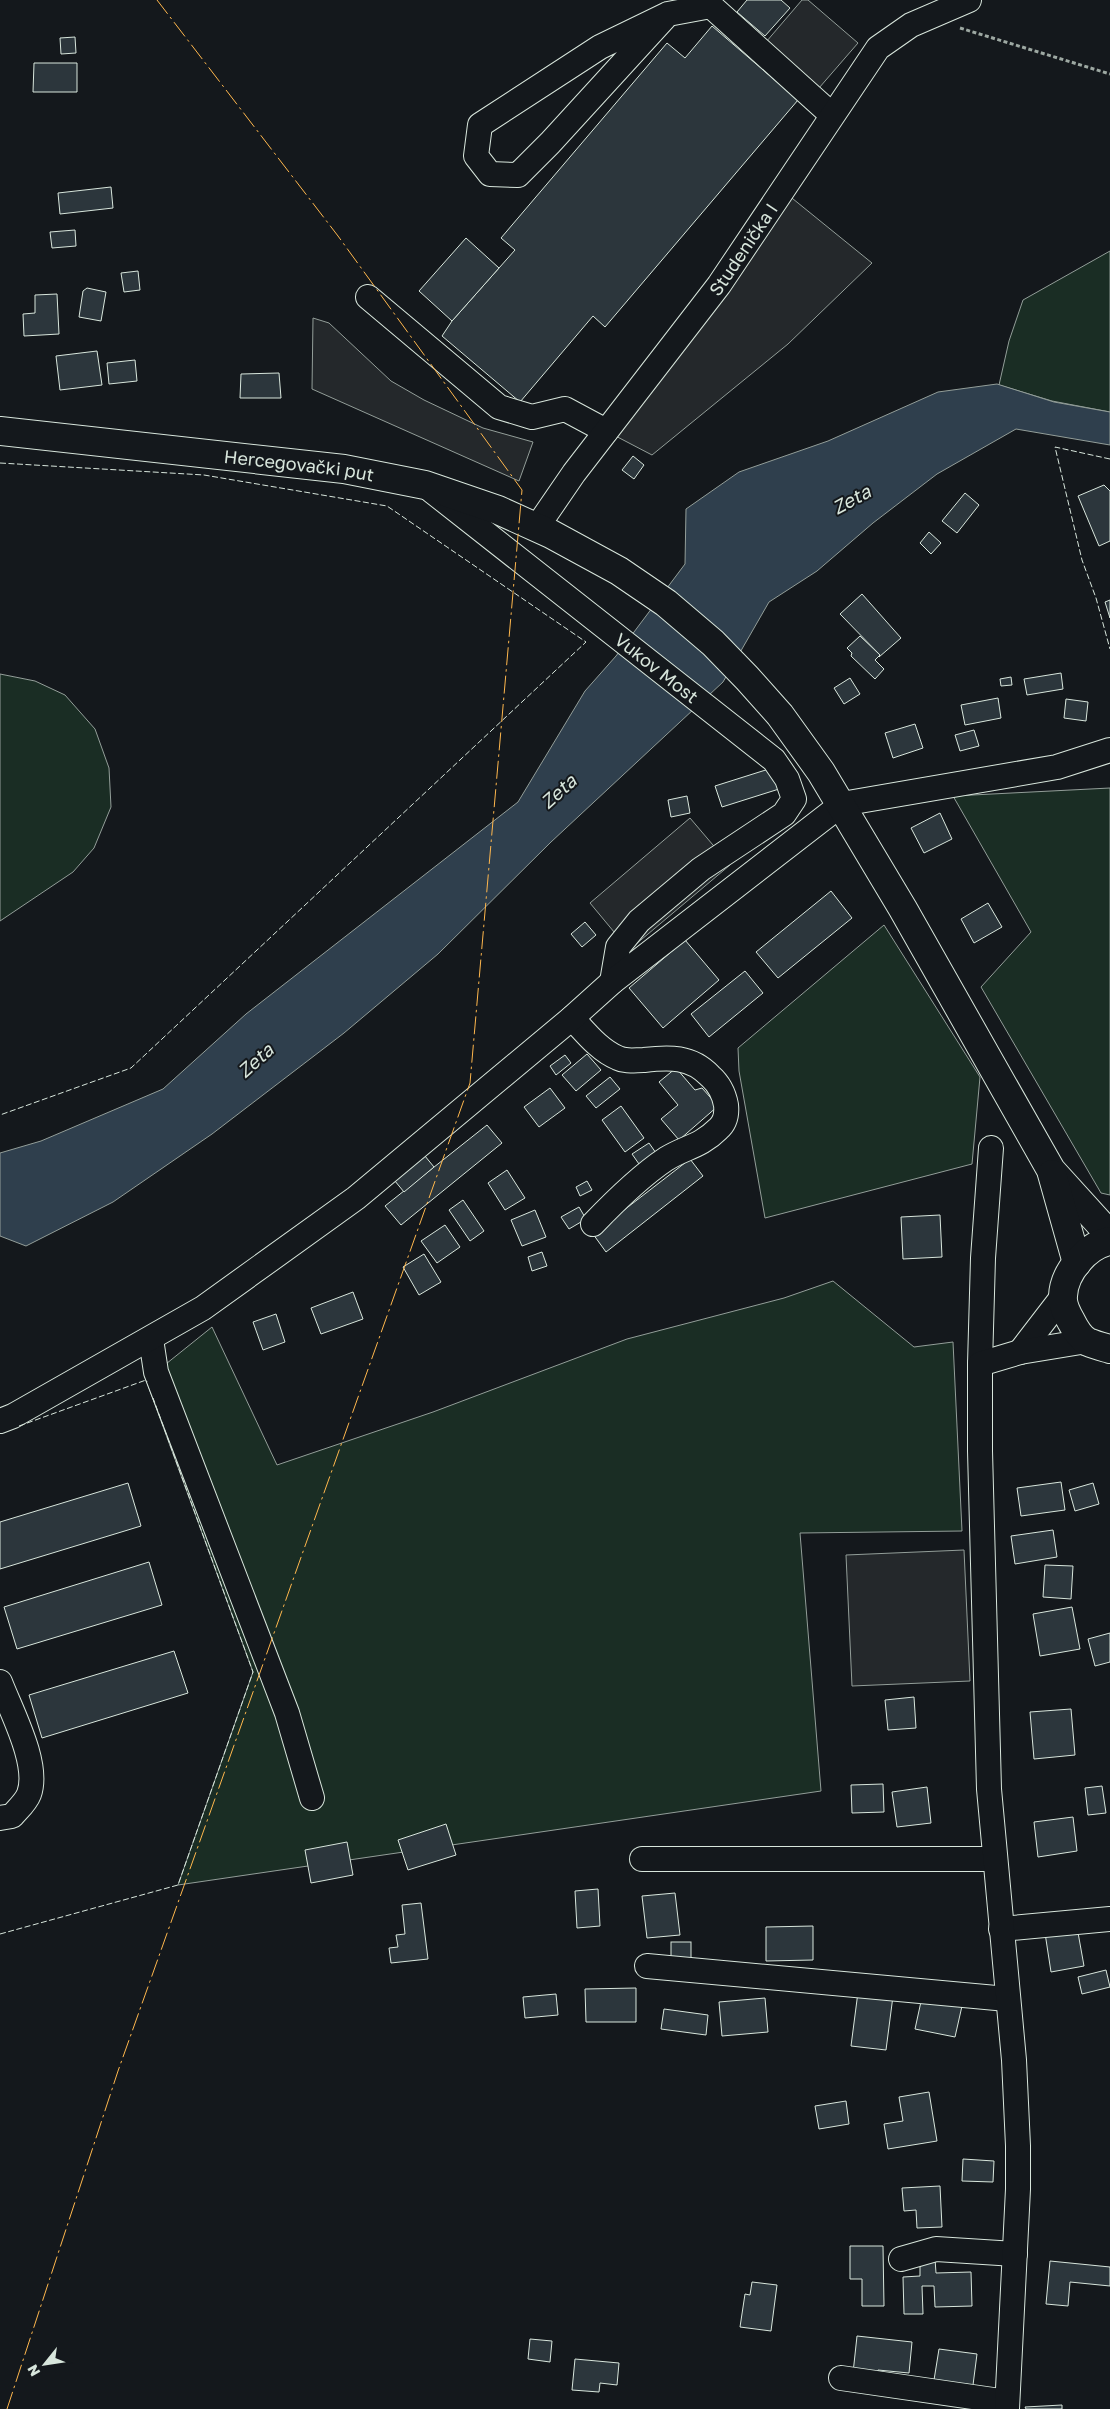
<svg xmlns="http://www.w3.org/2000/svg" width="1110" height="2409" font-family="'Golos Text',sans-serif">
  <rect width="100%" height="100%" fill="#14181c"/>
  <!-- green -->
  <g fill="#1a2d24" stroke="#939e99">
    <path d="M1110 251V412L1052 401 999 385 1009 341 1023 300Z"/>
    <path d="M0 674 35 681 65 695 95 729 109 768 111 807 94 848 73 872 0 921Z"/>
    <path d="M1110 788V1195L1101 1193 981 987 1031 932 953 796Z"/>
    <path d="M884 925 980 1077 972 1164 765 1218 739 1071 738 1048Z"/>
    <path d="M833 1281 914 1347 953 1342 962 1531 800 1533 821 1791 178 1885 253 1672 146 1380 212 1327 277 1465 433 1412 627 1339 784 1298Z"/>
  </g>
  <!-- parking -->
  <g fill="#24282b" stroke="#939e99">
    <path d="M802 0H808L858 43 819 88 766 42Z"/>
    <path d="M782 190 872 263 788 344 652 455 606 431Z"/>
    <path d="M313 318 329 323 391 381 424 400 483 428 533 442 519 481 312 389Z"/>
    <path d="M690 818 730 865 629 950 590 903Z"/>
    <path d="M964 1550 970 1681 852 1686 846 1555Z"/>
  </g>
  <!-- water -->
  <path fill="#2f3f4d" stroke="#939e99" d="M997 384 1054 402 1110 412V445L1016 429 937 474 873 523 817 571 769 602 723 682 551 842 438 954 344 1033 212 1134 113 1202 26 1246 0 1236V1153L41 1141 163 1089 246 1014 518 802 585 691 616 656 685 564 686 509 739 472 828 441 938 392Z"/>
  <!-- building -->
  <g fill="#2c363c" stroke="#d8e6dc">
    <path d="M747 0H781L790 8 765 36 737 12Z"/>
    <path d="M712 26 798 100 605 327 593 316 520 402 442 336 452 321 515 250 501 238 667 43 685 58Z"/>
    <path d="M75 37 76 53 61 54 60 38Z"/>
    <path d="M34 63H77V92H33Z"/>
    <path d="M111 187 113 208 60 214 58 193Z"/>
    <path d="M75 230 76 246 52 248 50 232Z"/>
    <path d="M466 238 499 268 452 321 419 291Z"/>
    <path d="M138 271 140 290 124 292 121 273Z"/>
    <path d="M87 288 106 292 101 321 79 317 83 291Z"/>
    <path d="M57 294 59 334 24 336 23 314 35 313V295Z"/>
    <path d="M97 351 102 385 60 390 56 356Z"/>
    <path d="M135 360 137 381 109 384 107 363Z"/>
    <path d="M279 373 281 398H240L241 374Z"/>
    <path d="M633 456 644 465 634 479 622 470Z"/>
    <path d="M1104 485 1110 491V541L1099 546 1078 496Z"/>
    <path d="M965 493 979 505 957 533 942 521Z"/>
    <path d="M929 532 941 543 931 554 920 543Z"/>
    <path d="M862 594 901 638 879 657 880 655 840 614Z"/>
    <path d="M1110 600V618L1105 602Z"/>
    <path d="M860 636 880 655 875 660 884 669 875 679 851 656 852 653 847 648Z"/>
    <path d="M1061 673 1063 689 1027 695 1024 679Z"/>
    <path d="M1011 677 1012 685 1001 686 1000 679Z"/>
    <path d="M850 678 860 694 844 704 834 688Z"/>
    <path d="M998 698 1001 718 965 725 961 705Z"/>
    <path d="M1066 699 1088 702 1086 721 1064 718Z"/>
    <path d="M915 724 923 748 893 758 885 733Z"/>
    <path d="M974 730 979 746 960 751 955 735Z"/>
    <path d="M772 768 779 789 722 807 715 786Z"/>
    <path d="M687 796 690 813 671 817 668 800Z"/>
    <path d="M940 813 952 839 924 853 911 828Z"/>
    <path d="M831 891 852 918 778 978 756 952Z"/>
    <path d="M988 903 1002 927 974 943 961 919Z"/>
    <path d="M585 922 596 935 582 947 571 934Z"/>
    <path d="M685 940 719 980 663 1028 629 988Z"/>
    <path d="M745 971 763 993 709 1037 691 1014Z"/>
    <path d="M587 1054 601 1070 576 1091 562 1075Z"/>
    <path d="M565 1055 571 1063 556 1075 550 1066Z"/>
    <path d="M676 1068 695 1090 702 1088 718 1106 679 1140 661 1119 678 1105 659 1082Z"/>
    <path d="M610 1077 620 1089 596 1108 586 1096Z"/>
    <path d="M550 1088 565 1108 539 1127 524 1107Z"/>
    <path d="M621 1106 644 1138 625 1152 602 1120Z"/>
    <path d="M487 1125 502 1143 401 1225 385 1206Z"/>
    <path d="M649 1143 656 1153 639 1164 632 1154Z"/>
    <path d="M420 1150 434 1167 404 1192 390 1175Z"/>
    <path d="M690 1159 703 1176 606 1252 593 1234Z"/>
    <path d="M507 1170 525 1198 505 1210 488 1183Z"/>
    <path d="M587 1181 592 1190 580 1196 576 1187Z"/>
    <path d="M463 1200 484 1231 470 1241 449 1210Z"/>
    <path d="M579 1207 586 1219 569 1229 561 1217Z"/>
    <path d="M535 1210 546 1237 522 1246 511 1220Z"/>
    <path d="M940 1215 942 1257 903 1259 901 1217Z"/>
    <path d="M445 1225 460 1247 437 1263 421 1241Z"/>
    <path d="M542 1252 547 1266 532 1271 528 1257Z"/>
    <path d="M424 1254 441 1282 419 1295 403 1267Z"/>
    <path d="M353 1292 363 1319 321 1334 311 1308Z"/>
    <path d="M276 1314 285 1342 263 1350 253 1322Z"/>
    <path d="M1061 1482 1065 1510 1021 1516 1017 1488Z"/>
    <path d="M128 1483 141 1526 0 1569V1522Z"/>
    <path d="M1093 1483 1099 1504 1075 1511 1069 1490Z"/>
    <path d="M1053 1530 1057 1557 1015 1564 1011 1536Z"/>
    <path d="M149 1562 162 1605 17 1649 4 1607Z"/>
    <path d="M1045 1565 1073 1566 1071 1599 1043 1597Z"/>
    <path d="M1072 1607 1080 1649 1040 1656 1033 1614Z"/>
    <path d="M1110 1633V1662L1095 1666 1088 1639Z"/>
    <path d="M174 1651 188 1693 42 1738 29 1695Z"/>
    <path d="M914 1697 916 1728 888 1730 885 1700Z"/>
    <path d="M1071 1709 1075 1755 1034 1759 1030 1712Z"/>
    <path d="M883 1784 884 1812 852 1813 851 1785Z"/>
    <path d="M1102 1786 1106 1813 1088 1815 1085 1788Z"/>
    <path d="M927 1787 931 1823 897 1827 892 1792Z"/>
    <path d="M1073 1817 1077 1851 1038 1857 1034 1822Z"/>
    <path d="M446 1824 456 1855 408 1870 398 1840Z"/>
    <path d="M347 1842 353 1875 311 1883 305 1850Z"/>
    <path d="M598 1889 600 1926 577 1928 575 1891Z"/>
    <path d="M675 1893 680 1935 647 1938 642 1896Z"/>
    <path d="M421 1903 428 1959 391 1963 389 1948 398 1947 396 1935 405 1934 402 1905Z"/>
    <path d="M813 1926V1960L766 1961V1927Z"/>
    <path d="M1077 1927 1084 1966 1051 1972 1045 1933Z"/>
    <rect x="671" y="1942" width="20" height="16"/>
    <path d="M1106 1970 1110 1987 1082 1994 1078 1977Z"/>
    <path d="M636 1988V2022H586L585 1989Z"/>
    <path d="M858 1992 893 1996 886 2050 851 2046Z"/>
    <path d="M556 1994 558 2015 525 2018 523 1997Z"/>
    <path d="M922 1997 962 2006 955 2037 915 2029Z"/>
    <path d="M765 1998 768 2032 722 2036 719 2002Z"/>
    <path d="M664 2009 708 2015 706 2035 661 2029Z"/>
    <path d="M929 2092 937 2141 888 2149 884 2124 903 2121 899 2097Z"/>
    <path d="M846 2101 849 2124 819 2129 815 2106Z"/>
    <path d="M963 2159 994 2161 993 2182 962 2181Z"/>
    <path d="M940 2186 942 2227 917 2228 916 2210 904 2211 902 2188Z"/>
    <path d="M850 2246H883L884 2306H862V2279H850Z"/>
    <path d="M920 2259H935L936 2273 971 2272 972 2306 935 2307 934 2286H922L923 2314H904L903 2277 920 2276Z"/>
    <path d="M1050 2261 1110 2267V2286L1070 2282 1068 2306 1046 2304Z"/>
    <path d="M752 2282 777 2285 771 2331 740 2327 745 2294 750 2295Z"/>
    <path d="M857 2336 912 2342 909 2373 878 2370 877 2376 853 2373Z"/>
    <path d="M530 2339 552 2341 550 2362 528 2359Z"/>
    <path d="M939 2349 977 2354 973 2385 934 2380Z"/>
    <path d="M575 2359 619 2363 617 2385 600 2383 599 2392 572 2390Z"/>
    <path d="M1062 2405V2409H1026L1025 2407Z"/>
  </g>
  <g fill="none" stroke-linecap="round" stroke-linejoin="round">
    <!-- minor casing -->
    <g stroke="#d8e6dc" stroke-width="26">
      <g id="minor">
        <path d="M668 14 550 143 518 175 490 174 476 156 480 125 600 47 668 14 711 6 832 115"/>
        <path d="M368 297 499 407 532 417 565 409 606 431"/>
        <path id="s1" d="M432 491 774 760 787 779 794 799 784 814 701 869 639 921 618 947 612 982"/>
        <path id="s2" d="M537 527 574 473 719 285 878 48 911 25 969 0"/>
        <path d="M572 1018C585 1032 600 1051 618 1058 626 1062 635 1060 644 1060 669 1057 691 1056 710 1076 718 1083 724 1094 726 1105 727 1114 725 1123 718 1129 700 1147 685 1147 666 1159 639 1177 615 1201 593 1224"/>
        <path d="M151 1339 156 1372 287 1713 312 1798"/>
        <path d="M1020 1352 1063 1296"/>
        <path d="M980 1364 983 1258 991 1148"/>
        <path d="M0 1421 13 1416 203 1308 356 1198 572 1018 612 982 842 804 1057 767 1110 750"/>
        <path d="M0 1682C11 1711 40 1764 29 1794 26 1802 18 1809 12 1816L0 1818"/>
        <path d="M642 1859H994"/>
        <path d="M1001 1929 1110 1919"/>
        <path d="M647 1966 1007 1999"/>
        <path d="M901 2259 936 2249 1015 2254"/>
        <path d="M841 2378 1007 2402"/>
        <path d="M1007 2409 1018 2189V2146L1014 2060 989 1789 980 1451V1364L1020 1352 1087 1341"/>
      </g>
    </g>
    <!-- major casing -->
    <g stroke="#d8e6dc" stroke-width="30">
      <g id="major">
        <path id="s3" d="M0 431 344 469 425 485 498 510 551 534 619 571 666 603 713 643 747 678 780 715 821 772 903 909 1051 1170 1110 1235"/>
        <path d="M1052 1174 1077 1263"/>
        <path d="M1110 1241C1087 1245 1064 1272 1063 1296 1062 1305 1067 1314 1071 1321 1075 1329 1080 1338 1088 1342 1095 1345 1103 1347 1110 1349"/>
      </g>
    </g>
    <!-- path -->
    <path stroke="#9da8a2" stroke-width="3" stroke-dasharray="4 2.5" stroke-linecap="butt" d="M960 28 1110 74"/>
    <!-- minor -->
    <use href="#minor" stroke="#14181c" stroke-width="24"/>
    <!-- major -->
    <use href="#major" stroke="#14181c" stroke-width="28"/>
    <!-- fence -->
    <g stroke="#d8e6dc" stroke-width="1" stroke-dasharray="6 2.5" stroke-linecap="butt">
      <path d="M1110 459 1055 447 1082 560 1096 598 1110 649"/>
      <path d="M0 463 204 475 387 506 586 642 131 1068 0 1115"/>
      <path d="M19 1426 146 1380 147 1382"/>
      <path d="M0 1934 178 1885 253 1672 153 1398"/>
    </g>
    <!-- power -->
    <path stroke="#ffb74d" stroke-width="1" stroke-dasharray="18 4 2.5 4" stroke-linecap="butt" d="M7 2409 118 2071 470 1083 522 490 338 236 157 0"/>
  </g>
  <g text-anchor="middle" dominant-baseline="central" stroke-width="4" stroke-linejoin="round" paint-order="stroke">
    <!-- street labels -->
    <g font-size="18" fill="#d8e6dc" stroke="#14181c">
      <text stroke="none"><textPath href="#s2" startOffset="346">Studenička I</textPath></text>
      <text stroke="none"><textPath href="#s3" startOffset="301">Hercegovački put</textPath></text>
      <text stroke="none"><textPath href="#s1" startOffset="286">Vukov Most</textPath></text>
    </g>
    <!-- water labels -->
    <g font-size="19" font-style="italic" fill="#d8e6dc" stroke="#14181c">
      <text transform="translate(851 499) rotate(-29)">Zeta</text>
      <text transform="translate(558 791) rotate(-42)">Zeta</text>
      <text transform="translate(255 1060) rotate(-42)">Zeta</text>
    </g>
  </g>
  <!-- north arrow -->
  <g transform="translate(45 2364) rotate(240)" stroke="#14181c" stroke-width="4" paint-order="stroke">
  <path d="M0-4L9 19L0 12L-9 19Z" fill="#d8e6dc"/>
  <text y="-8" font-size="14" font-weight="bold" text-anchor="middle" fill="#d8e6dc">N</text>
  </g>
</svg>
